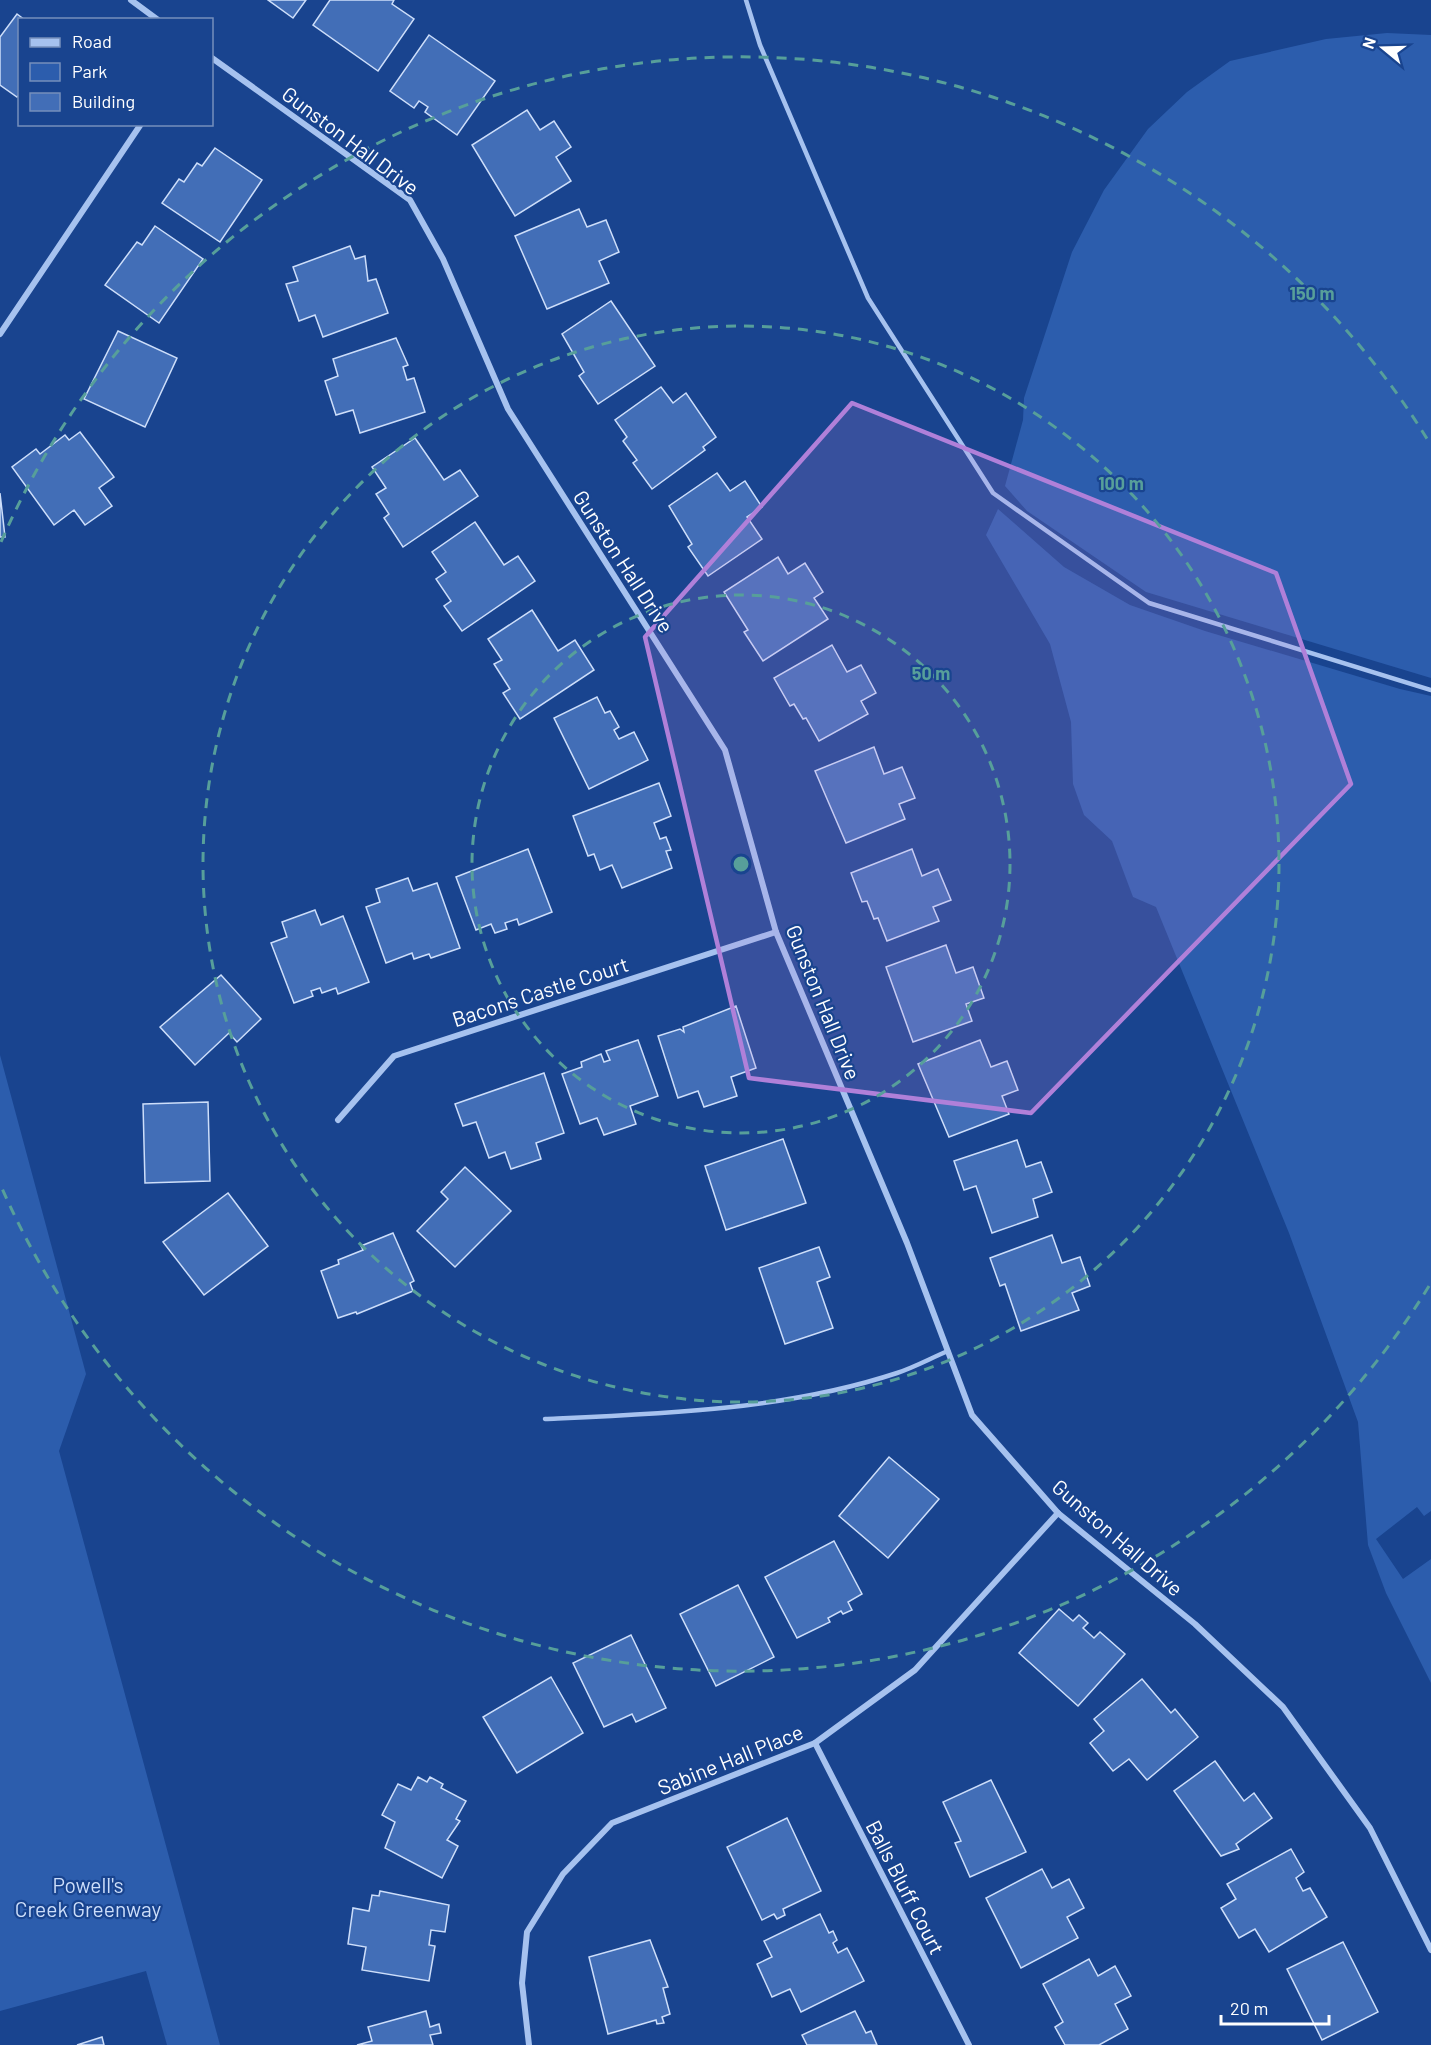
<svg xmlns="http://www.w3.org/2000/svg" width="1431" height="2045" font-family="Barlow,sans-serif">
  <rect width="100%" height="100%" fill="#19448f"/>
  <!-- green -->
  <g fill="#2c5dad">
    <path d="M1387 33 1431 35V678L1146 592 1027 511 1005 486 1023 420 1024 398 1072 252 1104 190 1148 129 1187 92 1230 61 1326 39Z"/>
    <path d="M998 509 1064 567 1130 605 1205 631 1400 689 1431 696V1511L1424 1516 1417 1507 1376 1539 1403 1579 1431 1559V1683L1386 1593 1368 1545 1358 1422 1289 1233 1156 907 1133 897 1112 841 1084 815 1073 784 1071 722 1050 644 986 535Z"/>
    <path d="M0 1055 86 1374 59 1451 220 2045H167L146 1971 0 2011Z"/>
  </g>
  <!-- building -->
  <g fill="#426eb7" stroke="#cddefa" stroke-width="1.5">
    <path d="M268 0H306L293 18Z"/>
    <path d="M330 0H394L392 4 414 19 378 71 313 25Z"/>
    <path d="M17 14 25 20H20V94L17 97 0 85V37Z"/>
    <path d="M429 35 495 81 457 135 425 112 428 107 419 101 414 108 390 91Z"/>
    <path d="M527 110 540 130 554 121 571 147 556 157 571 181 515 216 472 145Z"/>
    <path d="M215 148 262 180 220 242 162 203 179 179 184 182 197 163 202 166Z"/>
    <path d="M579 209 587 227 606 220 619 252 599 261 609 283 547 309 515 236Z"/>
    <path d="M155 226 203 259 159 323 105 285 137 242 142 245Z"/>
    <path d="M350 246 355 259 365 256 368 281 376 279 388 313 323 337 315 315 299 321 286 284 298 281 293 267Z"/>
    <path d="M611 301 655 366 598 404 579 376 584 372 562 334Z"/>
    <path d="M118 331 177 358 145 427 84 399Z"/>
    <path d="M396 338 408 365 403 367 407 380 414 378 425 412 360 433 353 410 336 415 325 381 338 376 333 359Z"/>
    <path d="M661 387 673 403 686 393 716 437 703 447 705 450 652 489 633 463 637 460 623 441 627 437 615 420Z"/>
    <path d="M80 432 114 477 99 488 112 506 85 525 74 510 54 525 12 467 36 449 40 454 65 435 69 440Z"/>
    <path d="M415 438 444 480 460 470 478 496 403 547 384 518 389 514 376 494 386 488 372 467Z"/>
    <path d="M717 473 730 491 745 481 762 507 747 517 762 539 708 576 688 547 692 544 669 506Z"/>
    <path d="M0 493 5 537H0Z"/>
    <path d="M475 522 504 565 518 556 535 581 462 631 444 606 451 601 436 579 446 572 432 552Z"/>
    <path d="M778 557 788 574 805 563 823 592 814 598 828 619 763 661 744 632 748 630 724 592Z"/>
    <path d="M532 610 558 651 575 640 594 670 520 719 503 693 510 689 494 664 502 660 488 639Z"/>
    <path d="M832 645 847 672 861 665 876 693 861 701 868 714 819 741 806 718 803 719 794 704 790 706 774 678Z"/>
    <path d="M597 697 605 713 610 711 619 727 614 730 619 739 634 732 648 760 589 789 554 718Z"/>
    <path d="M874 747 884 774 902 767 915 798 899 804 905 819 846 843 815 771Z"/>
    <path d="M659 783 671 816 654 823 660 839 666 837 671 850 666 851 672 868 622 888 612 865 600 870 594 854 588 856 573 816Z"/>
    <path d="M528 849 552 912 519 925 517 919 505 923 507 929 495 933 491 924 476 930 456 877Z"/>
    <path d="M912 849 922 876 938 869 951 900 933 907 939 921 887 941 878 918 874 919 867 901 862 902 851 873Z"/>
    <path d="M408 878 413 891 437 883 460 948 431 958 429 954 414 959 412 953 386 963 366 907 380 902 376 889Z"/>
    <path d="M315 910 321 925 343 916 369 982 338 994 336 988 322 993 320 988 311 991 313 996 294 1003 271 943 287 937 282 922Z"/>
    <path d="M946 945 956 973 973 967 984 998 966 1004 972 1021 913 1042 886 967Z"/>
    <path d="M221 975 261 1019 237 1042 229 1033 195 1065 160 1027Z"/>
    <path d="M736 1006 756 1068 731 1077 737 1096 704 1107 698 1091 678 1098 658 1036 680 1029 684 1032 683 1027Z"/>
    <path d="M638 1040 658 1096 630 1106 636 1124 604 1135 597 1118 580 1124 562 1074 582 1067 581 1062 601 1054 604 1062 610 1060 606 1051Z"/>
    <path d="M980 1040 991 1067 1007 1061 1018 1090 1002 1096 1009 1114 949 1137 918 1064Z"/>
    <path d="M544 1073 564 1133 536 1143 541 1159 511 1169 505 1152 489 1158 476 1122 463 1126 455 1104Z"/>
    <path d="M208 1102 210 1181 145 1183 143 1104Z"/>
    <path d="M783 1139 806 1203 726 1230 705 1166Z"/>
    <path d="M1017 1140 1026 1167 1041 1162 1052 1192 1033 1199 1038 1217 992 1233 976 1186 964 1190 954 1161Z"/>
    <path d="M465 1167 511 1211 455 1267 417 1231 448 1199 441 1192Z"/>
    <path d="M228 1193 268 1246 204 1295 163 1242Z"/>
    <path d="M393 1233 414 1281 410 1283 413 1291 357 1314 356 1312 338 1318 321 1271 339 1264 338 1260 363 1250 361 1246Z"/>
    <path d="M1052 1235 1062 1263 1080 1257 1090 1286 1072 1293 1079 1310 1021 1331 1005 1284 1000 1286 990 1258Z"/>
    <path d="M819 1247 830 1277 817 1282 833 1328 785 1344 759 1268Z"/>
    <path d="M889 1457 939 1499 888 1558 839 1516Z"/>
    <path d="M834 1541 862 1594 848 1602 852 1610 843 1614 841 1611 828 1618 830 1622 797 1638 765 1577Z"/>
    <path d="M738 1585 774 1657 716 1686 680 1614Z"/>
    <path d="M1059 1609 1073 1621 1079 1615 1088 1623 1083 1628 1094 1638 1100 1632 1125 1654 1078 1706 1019 1653Z"/>
    <path d="M631 1635 666 1708 636 1722 632 1714 604 1727 573 1663Z"/>
    <path d="M551 1677 583 1733 517 1773 483 1717Z"/>
    <path d="M1142 1679 1171 1713 1175 1709 1198 1737 1147 1780 1129 1759 1113 1771 1090 1743 1104 1731 1094 1719Z"/>
    <path d="M1215 1761 1244 1801 1254 1793 1272 1818 1236 1844 1239 1849 1221 1856 1174 1791Z"/>
    <path d="M418 1777 427 1782 430 1777 443 1784 441 1788 466 1801 456 1819 460 1821 447 1840 458 1846 442 1878 385 1848 395 1822 382 1815 398 1784 411 1790Z"/>
    <path d="M991 1780 1026 1852 970 1877 955 1843 961 1841 943 1802Z"/>
    <path d="M787 1818 821 1891 783 1909 785 1915 777 1919 774 1914 762 1920 727 1847Z"/>
    <path d="M1291 1849 1304 1872 1296 1878 1303 1891 1310 1888 1327 1917 1269 1952 1255 1929 1239 1938 1221 1908 1236 1899 1227 1884Z"/>
    <path d="M1042 1869 1052 1888 1069 1879 1084 1908 1067 1917 1078 1938 1021 1968 986 1898Z"/>
    <path d="M380 1891 449 1905 445 1932 431 1930 429 1945 435 1946 429 1981 362 1970 366 1947 348 1944 353 1908 369 1911 372 1895 379 1896Z"/>
    <path d="M820 1914 829 1933 833 1931 837 1940 833 1943 838 1953 847 1948 864 1981 801 2012 790 1989 772 1997 757 1964 772 1957 764 1941Z"/>
    <path d="M650 1940 668 1987 663 1988 670 2014 662 2017 664 2023 657 2024 656 2020 608 2034 589 1957Z"/>
    <path d="M1343 1942 1378 2012 1322 2040 1287 1969Z"/>
    <path d="M1089 1959 1098 1976 1115 1966 1131 1996 1115 2004 1128 2029 1099 2045H1065L1055 2027 1063 2022 1043 1984Z"/>
    <path d="M426 2011 430 2027 439 2024 441 2033 430 2035 433 2045H357L372 2041 368 2027Z"/>
    <path d="M855 2011 866 2033 871 2031 877 2045H807L802 2035Z"/>
    <path d="M102 2037 104 2045H77Z"/>
  </g>
  <g fill="none" stroke-linecap="round" stroke-linejoin="round">
    <!-- service -->
    <g stroke="#a6c2ef" stroke-width="4.5">
      <path d="M746 0 760 45 868 298 993 493 1149 603 1431 690"/>
      <path d="M545 1419C662 1414 785 1410 897 1373 915 1367 931 1358 948 1351"/>
    </g>
    <!-- minor -->
    <g stroke="#a6c2ef" stroke-width="6">
      <path d="M131 0 158 20"/>
      <path d="M212 58 410 200 443 259 508 409 725 750 776 932 907 1243 972 1415 1058 1513 1195 1624 1283 1707 1370 1828 1431 1950"/>
      <path d="M0 334 141 124"/>
      <path d="M338 1120 394 1056 776 932"/>
      <path d="M815 1743 969 2045"/>
      <path d="M529 2045 522 1983 527 1932 563 1874 612 1823 815 1743 915 1670 1058 1513"/>
    </g>
  </g>
  <!-- marked area -->
  <path fill="#b080d9" fill-opacity="0.2" stroke="#b080d9" stroke-width="4.5" stroke-linejoin="round" d="M852 403 1276 573 1351 784 1031 1113 749 1078 645 637Z"/>
  <!-- distance rings -->
  <g fill="none" stroke="#579f9a" stroke-width="3" stroke-dasharray="10 8">
    <circle cx="741" cy="864" r="269"/>
    <circle cx="741" cy="864" r="538"/>
    <path d="M1429 1286A807 807 0 0 1 1 1186M1 542A807 807 0 0 1 1429 442"/>
  </g>
  <g text-anchor="middle" dominant-baseline="central" stroke-width="4.5" stroke-linejoin="round" paint-order="stroke">
    <!-- street labels -->
    <g font-size="21" fill="#fff" stroke="#19448f">
      <text transform="translate(351 140) rotate(37)">Gunston Hall Drive</text>
      <text transform="translate(624 561) rotate(57)">Gunston Hall Drive</text>
      <text transform="translate(540 991) rotate(-18)">Bacons Castle Court</text>
      <text transform="translate(824 1002) rotate(68)">Gunston Hall Drive</text>
      <text transform="translate(1118 1537) rotate(41)">Gunston Hall Drive</text>
      <text transform="translate(730 1759) rotate(-22)">Sabine Hall Place</text>
      <text transform="translate(906 1887) rotate(63)">Balls Bluff Court</text>
    </g>
    <!-- park labels -->
    <g font-size="21" fill="#cddefa" stroke="#19448f">
      <text x="88" y="1884">Powell's<tspan x="88" dy="24">Creek Greenway</tspan></text>
    </g>
  </g>
  <circle cx="741" cy="864" r="9" fill="#579f9a" stroke="#19448f" stroke-width="3"/>
  <g font-size="18" text-anchor="middle" font-weight="bold" fill="#579f9a" stroke="#19448f" stroke-width="4.5" stroke-linejoin="round" paint-order="stroke">
    <text x="1312" y="300">150 m</text>
    <text x="1121" y="490">100 m</text>
    <text x="931" y="680">50 m</text>
  </g>
  <!-- legend -->
  <rect x="18" y="18" width="195" height="108" fill="#19448f" stroke="#758fbc" stroke-width="1.5"/>
  <rect x="30" y="38" width="30" height="9" fill="#a6c2ef" stroke="#758fbc" stroke-width="1.5"/>
  <text x="72" y="48" font-size="18" fill="#ffffff">Road</text>
  <rect x="30" y="63" width="30" height="18" fill="#2c5dad" stroke="#758fbc" stroke-width="1.5"/>
  <text x="72" y="78" font-size="18" fill="#ffffff">Park</text>
  <rect x="30" y="93" width="30" height="18" fill="#426eb7" stroke="#758fbc" stroke-width="1.5"/>
  <text x="72" y="108" font-size="18" fill="#ffffff">Building</text>
  <!-- north arrow -->
  <g transform="translate(1383 48) rotate(289)" stroke="#19448f" stroke-width="4.5" paint-order="stroke">
  <path d="M0-4.5L10 22L0 15L-10 22Z" fill="#ffffff"/>
  <text y="-9" font-size="16" font-weight="bold" text-anchor="middle" fill="#ffffff">N</text>
  </g>
  <!-- scale -->
  <path d="M1221 2015v9h108v-9" fill="none" stroke="#ffffff" stroke-width="3"/>
  <text x="1230" y="2015" font-size="18" fill="#ffffff" stroke="#19448f" stroke-width="4.5" paint-order="stroke">20 m</text>
</svg>
